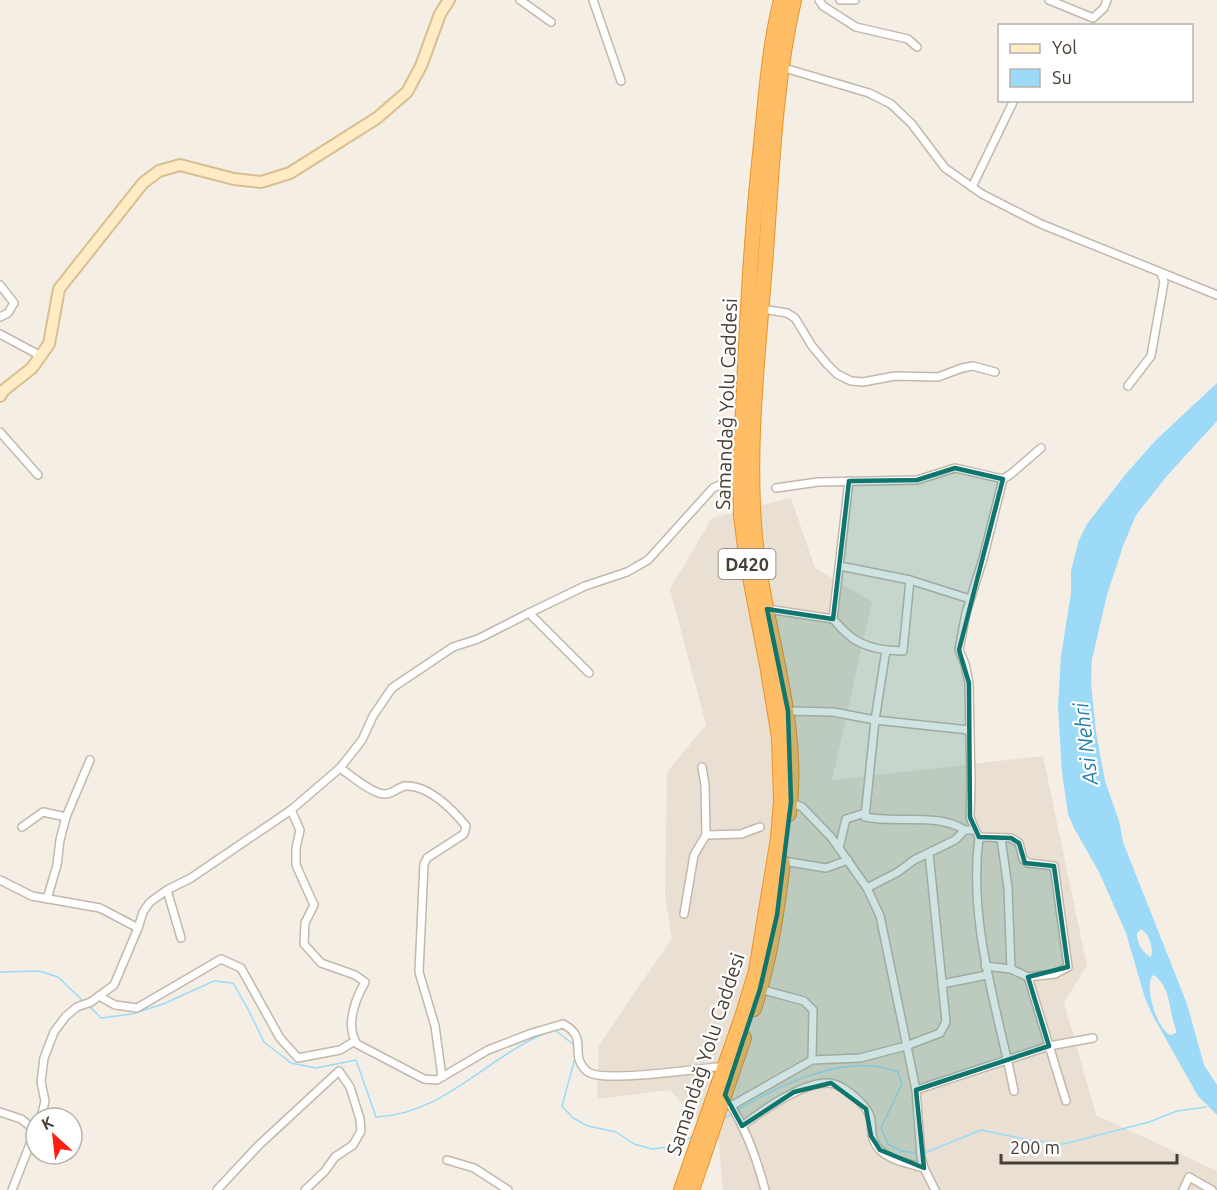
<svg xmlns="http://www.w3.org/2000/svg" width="1217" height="1190" font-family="Ubuntu,sans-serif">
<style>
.residential{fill:#e9e0d3}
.water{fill:#9cdaf7;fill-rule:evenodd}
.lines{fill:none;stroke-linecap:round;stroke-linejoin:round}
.stream{stroke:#9cdaf7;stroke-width:1.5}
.street-casing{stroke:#c3b8aa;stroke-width:10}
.secondary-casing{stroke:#d8bf91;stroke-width:14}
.highway-casing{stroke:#eb9128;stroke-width:16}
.street{stroke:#fff;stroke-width:7}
.secondary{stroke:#ffebc4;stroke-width:10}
.highway{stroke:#ffbe65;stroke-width:14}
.marked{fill:#0f766e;fill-opacity:0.2;stroke:#0f766e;stroke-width:4.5;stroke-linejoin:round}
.labels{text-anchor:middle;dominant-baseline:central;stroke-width:4.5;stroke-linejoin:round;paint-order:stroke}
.shield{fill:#fff;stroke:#7e7871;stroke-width:1.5}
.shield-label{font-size:18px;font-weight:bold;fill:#473e34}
.street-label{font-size:20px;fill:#473e34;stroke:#fff}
.water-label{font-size:21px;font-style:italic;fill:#227eac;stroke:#fff}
</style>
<rect width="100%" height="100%" fill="#f4eee5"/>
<polygon class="residential" points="791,498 815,568 872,602 832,780 1043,756 1087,966 1064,1002 1096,1115 1217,1171 1217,1190 723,1190 719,1142 670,1090 597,1099 599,1045 672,938 665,896 667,772 706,725 670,589 712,518"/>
<path class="water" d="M 1217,383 L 1217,421 L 1166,477 L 1136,515 L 1123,546 L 1107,595 L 1092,659 L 1091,683 L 1096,732 L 1105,781 L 1119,821 L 1123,842 L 1187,1004 L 1204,1065 L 1217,1085 L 1217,1115 L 1198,1096 L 1153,1016 L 1145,998 L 1126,933 L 1099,872 L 1074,828 L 1068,814 L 1062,772 L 1058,707 L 1061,656 L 1071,593 L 1071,571 L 1079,540 L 1087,524 L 1125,475 L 1155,441 ZM 1141,929 C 1149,933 1154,949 1151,957 C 1143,954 1136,942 1137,933 ZM 1153,975 C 1171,985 1169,1012 1176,1030 L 1176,1033 L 1171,1035 C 1158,1032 1143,986 1153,975 Z"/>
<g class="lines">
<g class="stream">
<polyline points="0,972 39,971 58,977 84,1002"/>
<path d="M 88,1005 L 101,1018 L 132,1014 L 163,1004 L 214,981 L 233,983 L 248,1009 L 264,1042 L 291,1063 L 316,1068 L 356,1060 L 376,1117 C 435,1115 476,1070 525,1043 C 533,1038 542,1035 550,1031"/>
<polyline points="555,1030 574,1045"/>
<polyline points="575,1058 562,1106 573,1118 588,1126 616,1132 634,1144 652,1149 676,1146 693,1136"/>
<path d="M 736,1111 C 779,1085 849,1051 898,1072 L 902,1084 L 881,1128 L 888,1144 L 901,1151 L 917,1153"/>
<polyline points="723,1119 732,1114"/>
<polyline points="925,1153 981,1130 1034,1141 1064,1144 1149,1122 1177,1111 1206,1107"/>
</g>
<g class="street-casing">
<g id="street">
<polyline points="520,0 551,22"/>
<polyline points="593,0 621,81"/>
<polyline points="819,0 823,6 856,27 908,39 917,47"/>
<polyline points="840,0 855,0"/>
<polyline points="1049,0 1093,18 1104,8 1107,0"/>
<polyline points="781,67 869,93 891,104 911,123 945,168 982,194 1041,224 1217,295"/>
<polyline points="972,187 1014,100"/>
<polyline points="0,285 14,303 8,313 0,317"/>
<polyline points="762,309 787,313 795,318 812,346 827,364 837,374 851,381 863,382 895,376 938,377 962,368 973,366 995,372"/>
<polyline points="0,334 41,356"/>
<polyline points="1128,386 1151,356 1164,282 1161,273"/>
<polyline points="0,432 38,475"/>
<path d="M 849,481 L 833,619 C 850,639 860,646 886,650 L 875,720 L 865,817 C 898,824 935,812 965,830"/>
<polyline points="776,488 818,482 917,480 955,468 1003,479 1011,474 1041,448"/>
<polyline points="840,566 910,580 970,599"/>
<polyline points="767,609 833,619"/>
<polyline points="529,613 589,673"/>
<polyline points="886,650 903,651 910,580"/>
<polyline points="788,711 833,712 875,720 969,730"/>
<path d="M 340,768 C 352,776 366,789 379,793 C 390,797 396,788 405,786 C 428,784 453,810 466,826 L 464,834 L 427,858 L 424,864 L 419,972 L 435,1026 L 442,1077"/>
<polyline points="790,802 802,807 831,837 867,888 880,916 916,1090 921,1157 924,1168 935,1190"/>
<path d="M 291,810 L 300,830 L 296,848 L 296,865 L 314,905 L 305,923 L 304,944 L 321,963 L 355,975 L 365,982 C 355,1000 345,1025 357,1044 L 424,1079 L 437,1080 L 488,1050 L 532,1033 L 563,1024 C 588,1037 571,1052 583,1067 C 585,1069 587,1072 590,1073 C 608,1082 699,1069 724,1066"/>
<polyline points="22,827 43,812 66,817"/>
<polyline points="975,830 970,817 971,783 969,683 965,664 959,650 966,613 983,559 1003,479"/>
<polyline points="706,835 741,834 760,827"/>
<path d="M 979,837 C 968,924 997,1006 1014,1091"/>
<polyline points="1001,838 1008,888 1011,969"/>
<polyline points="839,848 846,819 865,813"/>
<polyline points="783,861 826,868 848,860"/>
<polyline points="0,880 32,896 100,908 138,928"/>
<polyline points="867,888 898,872 914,860 955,840 965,830 975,830 979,837 1011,838 1019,843 1023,859 1028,863 1054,866 1068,967 1055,974 1028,977 1011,969 985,966"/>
<polyline points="167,890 181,938"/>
<polyline points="47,899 57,865 60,840 66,817 90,760"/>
<polyline points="684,914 694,855 706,835 705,785 702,767"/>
<polyline points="1028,977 1066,1101"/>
<polyline points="942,984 987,975"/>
<polyline points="760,989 804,1001 813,1010 812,1060"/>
<polyline points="99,996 115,1005 137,1008 221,959 241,968 280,1038 298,1058 340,1050 355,1041"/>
<polyline points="916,1090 1049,1046 1093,1038"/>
<path d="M 730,1104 C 747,1131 757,1159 765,1190"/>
<polyline points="731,1106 812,1060 860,1058 906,1046 940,1033 946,1022 929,853"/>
<polyline points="0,1112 21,1119 35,1130"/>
<polyline points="41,1118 45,1101 41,1082 44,1058 54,1032 66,1016 77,1007 91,1002 114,985 138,928 143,912 150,902 167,890 191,878 291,810 340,768 362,740 373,716 392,688 453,647 478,639 529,613 585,586 627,572 648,560 713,488 740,476"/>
<path d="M 742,1126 C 762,1111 803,1081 829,1083 C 842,1084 859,1099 866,1109 C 877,1122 865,1136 881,1151 C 892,1161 910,1164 924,1168"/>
<polyline points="447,1160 474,1168 508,1190"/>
<polyline points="12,1190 36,1129"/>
<polyline points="217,1190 259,1145 339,1071 350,1087 360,1119 361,1131 353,1145 335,1157 325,1171 305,1190"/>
<polyline points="1183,1190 1189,1177 1212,1190"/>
</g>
</g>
<g class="secondary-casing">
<polyline id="secondary" points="0,396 4,390 32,368 49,344 59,289 143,183 159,171 180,165 234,179 261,182 290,173 377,118 407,92 421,66 440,14 449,0"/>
</g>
<g class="highway-casing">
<g id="highway">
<path d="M 789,814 C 801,723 766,635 756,546 C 746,455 758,356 765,265 C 772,176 774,87 794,0"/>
<path d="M 754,1009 C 770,961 777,912 783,863"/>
<path d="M 681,1190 L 741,1020 L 756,971 L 778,838 L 781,801 L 779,737 L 767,665 L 747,562 L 741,516 L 740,476 C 745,365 749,254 761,144 C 766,96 769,47 781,0"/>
<polyline points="692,1190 744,1038"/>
</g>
</g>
<use href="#street" class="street"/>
<use href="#secondary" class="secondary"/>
<use href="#highway" class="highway"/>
</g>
<path class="marked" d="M 955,468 L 1003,479 L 959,650 L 969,683 L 970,817 L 979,837 L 1011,838 L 1019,843 L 1025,863 L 1054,866 L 1068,967 L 1028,977 L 1049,1046 L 916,1090 L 924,1168 L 880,1150 L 871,1136 L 866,1109 L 831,1083 L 794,1092 L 742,1126 L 725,1095 L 760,989 L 777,915 L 791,802 L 788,711 L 767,609 L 833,619 L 849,481 L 917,480 Z"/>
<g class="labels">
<rect class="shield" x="718.5" y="549" width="57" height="30" rx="4.5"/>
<g class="shield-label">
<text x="747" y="564">D420</text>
</g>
<g class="street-label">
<text transform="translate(726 404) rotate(-88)">Samandağ Yolu Caddesi</text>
<text transform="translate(705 1054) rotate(-72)">Samandağ Yolu Caddesi</text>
</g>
<g class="water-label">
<text transform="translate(1085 744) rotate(-97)">Asi Nehri</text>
</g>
</g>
<rect x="998" y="24" width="195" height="78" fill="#ffffff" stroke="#b5b2ae" stroke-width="1.5"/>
<rect x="1010" y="44" width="30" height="9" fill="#ffebc4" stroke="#b5b2ae" stroke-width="1.5"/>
<text x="1052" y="54" font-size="18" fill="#473e34">Yol</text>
<rect x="1010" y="69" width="30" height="18" fill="#9cdaf7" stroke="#b5b2ae" stroke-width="1.5"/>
<text x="1052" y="84" font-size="18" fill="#473e34">Su</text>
<g transform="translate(54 1136) rotate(333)"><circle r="28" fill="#ffffff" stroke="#b5b2ae" stroke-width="1.5"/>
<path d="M0-4.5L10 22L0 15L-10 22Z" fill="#ff1f11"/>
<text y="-9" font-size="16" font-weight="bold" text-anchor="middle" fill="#473e34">K</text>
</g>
<path d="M1001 1154v9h176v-9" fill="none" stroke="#473e34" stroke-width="3"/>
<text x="1010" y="1154" font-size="18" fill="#473e34" stroke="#ffffff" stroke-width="4.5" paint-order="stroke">200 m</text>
</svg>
